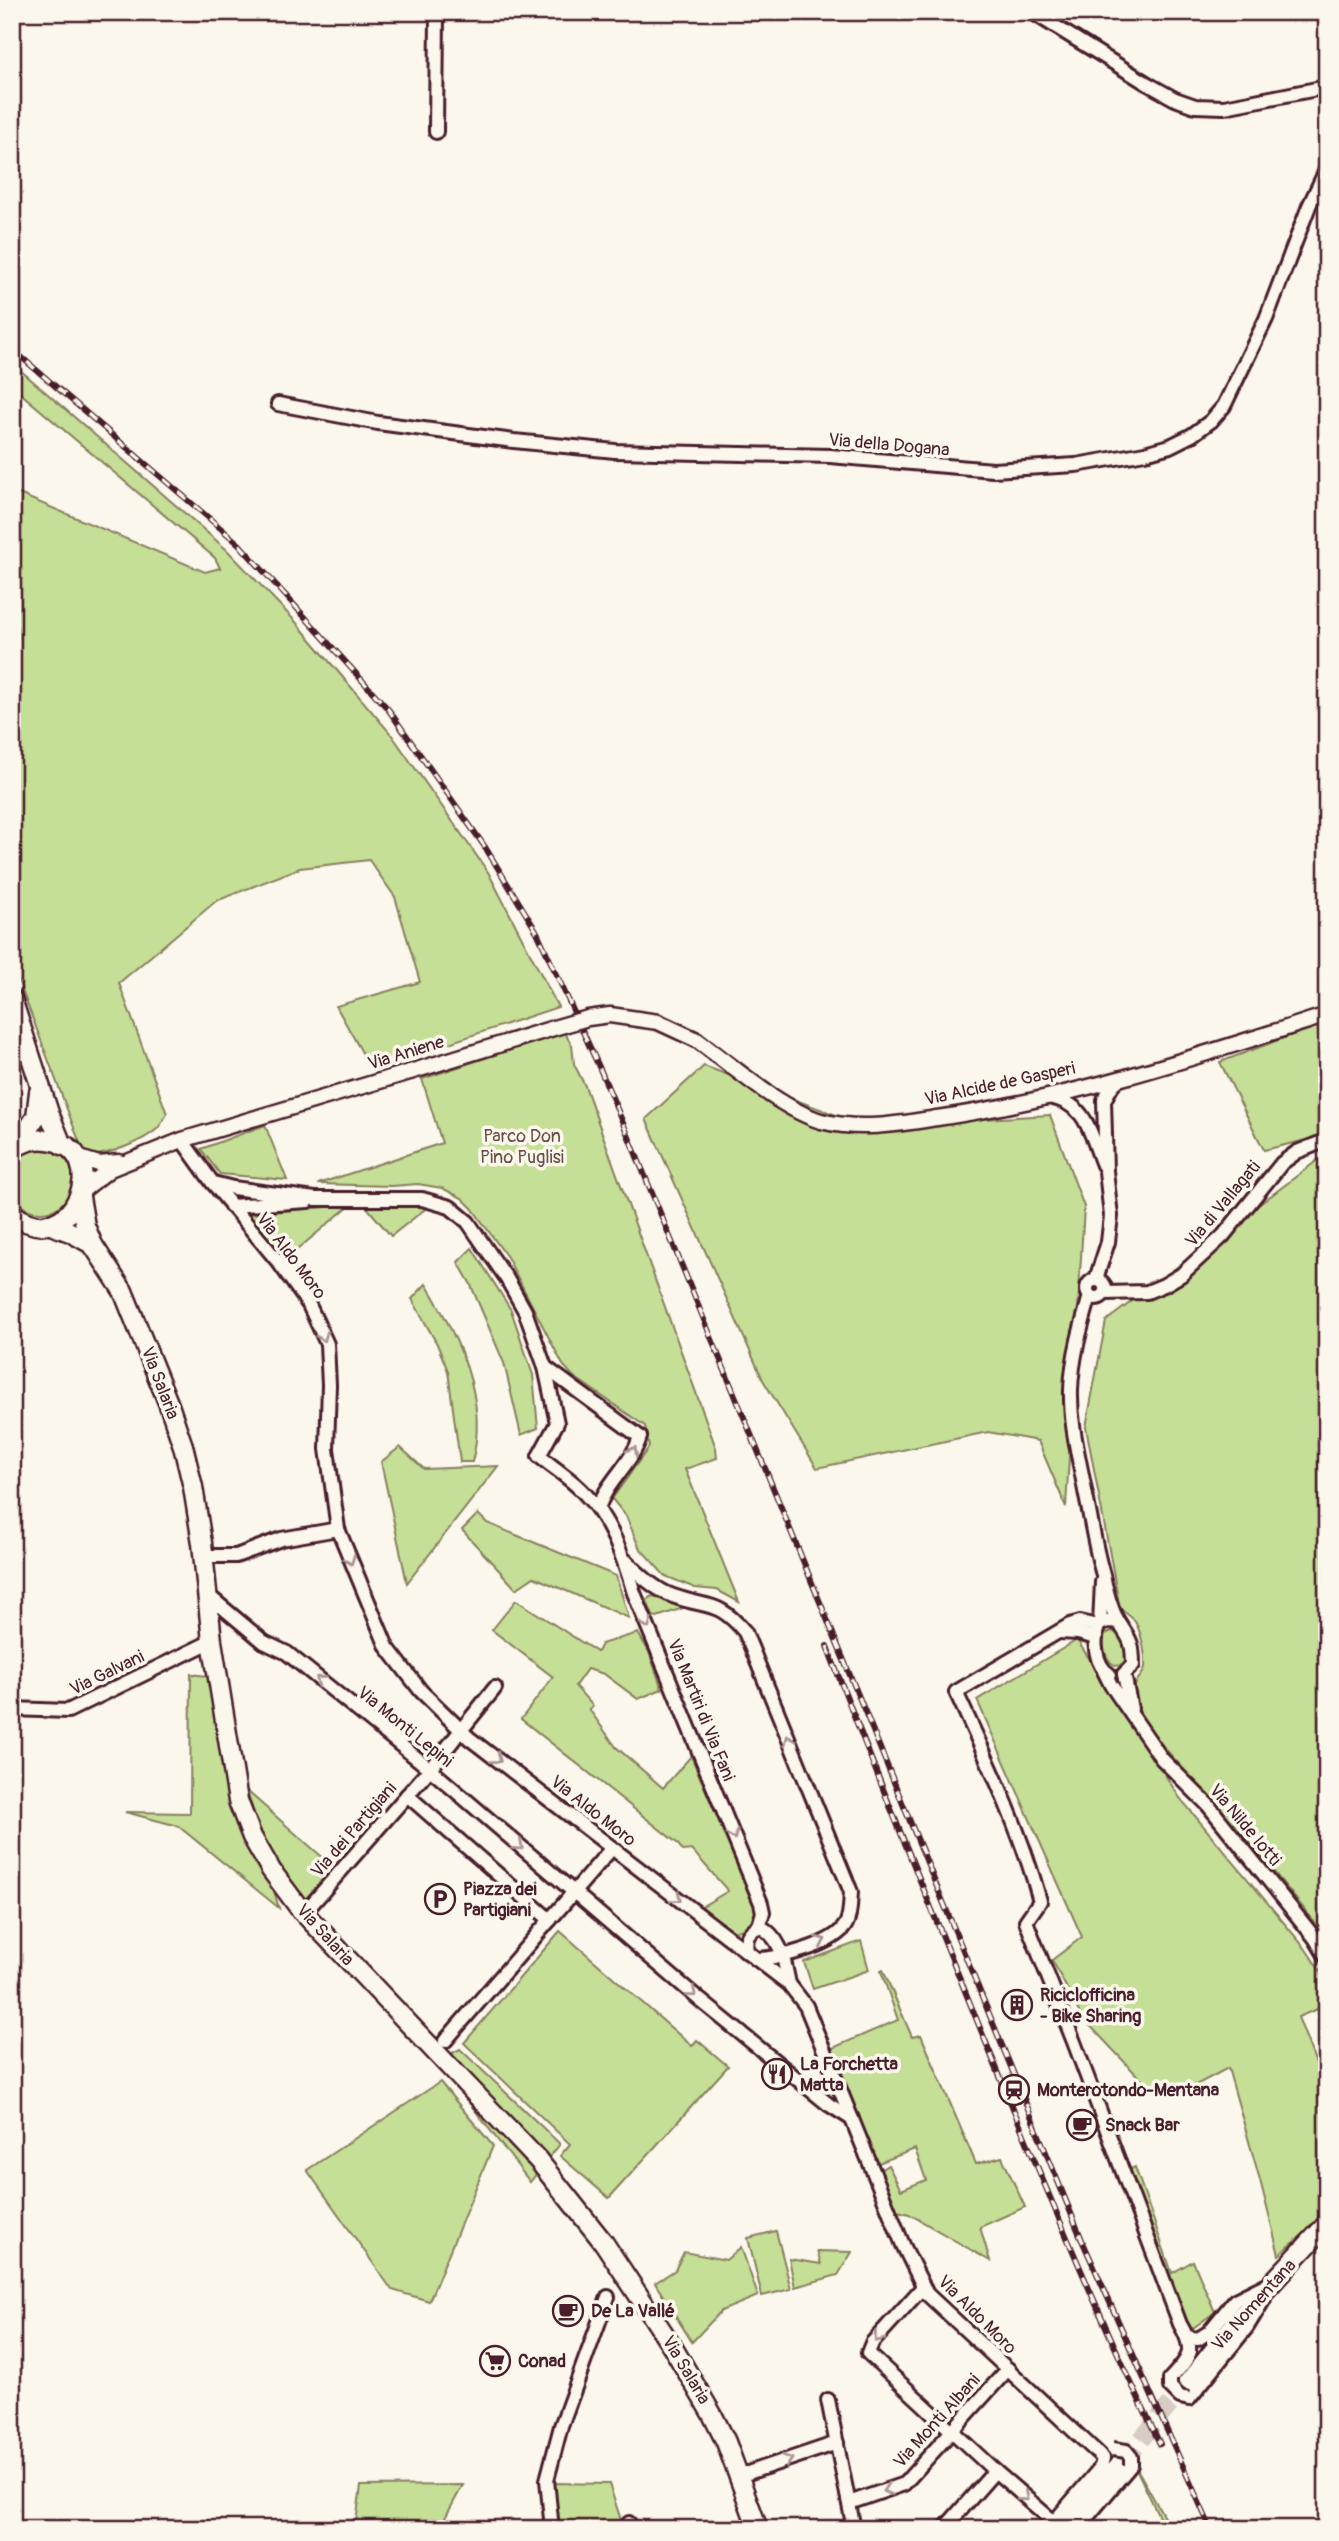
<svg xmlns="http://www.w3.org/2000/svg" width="1339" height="2541" font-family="Pangolin,sans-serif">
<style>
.green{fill:#c5df96;stroke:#887f60;stroke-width:2}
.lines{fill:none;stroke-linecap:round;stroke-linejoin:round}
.secondary-tunnel{stroke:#d8ccc5;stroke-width:18;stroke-dasharray:18 9;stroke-linecap:butt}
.minor-casing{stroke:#4a1f2b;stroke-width:18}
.tertiary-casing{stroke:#4a1f2b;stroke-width:19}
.secondary-casing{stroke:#4a1f2b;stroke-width:23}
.minor{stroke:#fbf7ec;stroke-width:12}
.tertiary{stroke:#fbf7ec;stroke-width:14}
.secondary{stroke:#fbf7ec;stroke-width:18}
.rail-casing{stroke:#4a1f2b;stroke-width:6}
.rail{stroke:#fbf7ec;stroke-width:3.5;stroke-dasharray:10;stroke-linecap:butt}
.minor-bridge-casing{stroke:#4a1f2b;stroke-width:18;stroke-linecap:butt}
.tertiary-bridge-casing{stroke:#4a1f2b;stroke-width:19;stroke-linecap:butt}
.minor-bridge{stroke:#fbf7ec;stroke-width:12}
.tertiary-bridge{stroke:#fbf7ec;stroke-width:14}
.oneway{stroke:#ab9695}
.labels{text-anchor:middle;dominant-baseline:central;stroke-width:7;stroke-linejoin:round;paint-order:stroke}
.street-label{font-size:18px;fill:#4a1f2b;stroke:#fbf7ec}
.park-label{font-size:18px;fill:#694f46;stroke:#fbf7ec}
.poi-label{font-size:18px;font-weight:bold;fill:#4a1f2b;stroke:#fbf7ec;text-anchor:start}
</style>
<rect width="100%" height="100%" fill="#fbf7ec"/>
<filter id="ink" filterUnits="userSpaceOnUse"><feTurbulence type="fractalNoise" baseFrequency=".0143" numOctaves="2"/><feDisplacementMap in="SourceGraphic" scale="14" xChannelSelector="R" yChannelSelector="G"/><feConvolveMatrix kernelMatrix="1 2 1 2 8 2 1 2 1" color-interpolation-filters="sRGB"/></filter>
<g filter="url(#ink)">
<g class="green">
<path d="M 12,363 L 226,549 L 295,621 L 391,734 L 488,872 L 558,1007 L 379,1066 L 364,1056 L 336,1006 L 420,982 L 395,897 L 369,860 L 300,868 L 216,901 L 119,983 L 167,1114 C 164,1119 161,1125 157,1129 C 144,1141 105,1157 88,1155 L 81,1146 L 12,964 L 12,491 L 205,572 L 220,568 L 215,558 L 12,386 Z"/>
<polygon points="1327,1022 1327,1135 1264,1150 1220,1062"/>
<polygon points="564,1032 572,1045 574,1064 585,1086 716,1448 717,1458 685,1469 739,1602 717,1590 695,1588 665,1576 639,1547 626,1516 612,1499 649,1447 645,1426 573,1376 563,1365 507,1257 472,1208 462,1198 442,1188 418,1184 392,1186 318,1184 442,1143 422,1079"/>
<polygon points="704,1066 866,1126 1050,1115 1084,1207 1066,1507 1038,1441 988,1432 817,1468 763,1380 646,1119"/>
<polygon points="265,1125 287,1180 220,1174 201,1149"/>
<circle cx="41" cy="1180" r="32"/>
<path d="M 1327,1153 L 1327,1937 L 1250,1843 L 1151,1733 C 1144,1720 1132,1702 1135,1686 C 1136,1679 1144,1675 1145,1667 C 1146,1655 1141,1628 1133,1619 C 1129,1615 1124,1612 1120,1608 L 1086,1427 L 1106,1321 Z"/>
<polygon points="350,1205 285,1260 249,1214"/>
<polygon points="365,1205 429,1206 391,1236"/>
<polygon points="472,1248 511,1310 533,1375 538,1428 521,1435 504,1363 470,1283 458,1262"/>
<path d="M 426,1284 C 458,1337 489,1399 472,1462 L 460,1462 L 448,1371 L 437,1344 L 412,1299 Z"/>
<polygon points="400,1447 424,1469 498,1466 407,1583 381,1462"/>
<polygon points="478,1514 487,1523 616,1576 629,1618 534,1577 516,1589 462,1530"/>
<polygon points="655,1596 677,1606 686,1607 657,1617 653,1616 647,1601 650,1597"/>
<polygon points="516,1600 597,1652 601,1644 638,1633 649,1652 662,1689 638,1699 604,1674 587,1669 575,1686 593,1706 589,1709 616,1747 663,1788 691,1756 758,1912 757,1925 729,1933 701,1907 728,1891 692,1850 683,1851 677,1843 521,1719 553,1677 492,1630"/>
<path d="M 1112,1631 C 1124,1636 1125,1648 1126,1660 L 1119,1666 C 1106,1665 1101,1645 1105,1634 Z"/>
<polygon points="1077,1640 1180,1798 1305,1948 1327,1981 1327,2005 1298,2017 1324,2084 1327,2086 1327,2214 1279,2255 1260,2180 1228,2068 1179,2094 1151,2090 1081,2016 1052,1960 1082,1937 977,1700"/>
<polygon points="191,1674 207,1676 279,1908 178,1826 125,1812 190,1813"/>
<polygon points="247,1791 336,1869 304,1907 265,1850"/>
<polygon points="560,1931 692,2046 697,2040 728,2066 609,2198 560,2156 570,2144 464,2043"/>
<polygon points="861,1941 869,1970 813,1989 804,1962"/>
<polygon points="883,1970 912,2037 921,2035 976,2164 1002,2157 1025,2207 980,2227 990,2261 909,2214 894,2210 877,2172 888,2165 901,2190 926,2180 915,2149 876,2164 828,2050 898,2020 881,1971"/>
<polygon points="460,2049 560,2144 530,2182 437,2061"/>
<polygon points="440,2082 493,2146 429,2301 392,2290 307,2170"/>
<polygon points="1135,2167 1172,2273 1193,2261 1215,2312 1189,2331 1127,2171"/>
<polygon points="776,2231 791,2289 762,2296 748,2238"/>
<polygon points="741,2247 758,2296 721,2311 692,2342 655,2283 675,2270 684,2252 726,2260"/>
<polygon points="817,2251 852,2252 838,2275 795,2287 789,2259 821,2264"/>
<polygon points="1132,2460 1171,2529 1165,2529"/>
<polygon points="553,2483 609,2484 624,2529 558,2529"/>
<polygon points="463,2485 439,2529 355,2529 361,2486"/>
</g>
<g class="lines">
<polyline class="secondary-tunnel" points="1124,2460 1183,2389"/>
<g class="minor-casing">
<g id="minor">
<polyline points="1032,12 1148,84 1175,99 1195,106 1224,107 1327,87"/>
<polyline points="436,132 437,12"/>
<polyline points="278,404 378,423 514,441 615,451 830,456 993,470 1076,465 1145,453 1170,446 1192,435 1211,421 1224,406 1266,319 1309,206 1327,168"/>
<path d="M 1049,1097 C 1087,1103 1090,1133 1103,1165"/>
<polyline points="182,1140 212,1182 280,1264 309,1305 327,1344 329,1385 327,1449 338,1529 387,1647 421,1691 469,1738 789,1984 806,2006 903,2245 927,2294 1103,2458 1101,2467 1054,2522"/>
<polyline points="213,1183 233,1188 315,1199 422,1199 450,1207 468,1222 507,1279 525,1311 545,1367"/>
<polyline points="231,1206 308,1201"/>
<polyline points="1096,1279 1108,1242 1111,1216 1106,1171 1104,1100 1112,1086 1120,1078"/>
<circle cx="1096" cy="1289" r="9"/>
<polyline points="1105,1293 1147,1292 1164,1285 1181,1275 1223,1236 1282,1163 1297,1152 1327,1140"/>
<path d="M 1090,1296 C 1081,1327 1072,1358 1071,1390 C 1070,1425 1079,1457 1085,1491 C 1091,1519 1095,1548 1103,1575 C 1106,1589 1110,1608 1118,1621 C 1129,1639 1133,1640 1133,1665 L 1124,1674"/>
<path d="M 598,1509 C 606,1482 632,1464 640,1437 L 545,1367 L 557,1423 L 539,1456 C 555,1469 573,1480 586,1495 C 611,1521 624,1559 634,1593 L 761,1903 L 763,1912 L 759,1926"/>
<polyline points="204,1556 236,1556 281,1539 338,1529"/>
<path d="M 625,1560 C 639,1574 654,1589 673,1596 C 709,1609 717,1599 745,1632 L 851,1892 C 850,1902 851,1915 846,1924 C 835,1945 778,1959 756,1959"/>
<polyline points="209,1596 264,1642 287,1653 430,1769 700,2000 828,2104 852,2119"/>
<path d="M 1119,1623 C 1111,1620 1104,1621 1098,1626 L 1080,1622 L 1070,1625 L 956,1692 C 988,1761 1020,1828 1040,1901 L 1026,1921 L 1074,2042 L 1180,2324 C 1196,2352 1190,2357 1170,2379"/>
<polyline points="1100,1624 1102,1582"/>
<path d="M 1098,1626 C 1093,1641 1095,1665 1109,1674"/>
<polyline points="1059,1632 1078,1633 1096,1638"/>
<polyline points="1104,1671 1111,1685 1162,1759 1208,1805 1315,1938 1327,1958"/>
<polyline points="1124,1674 1131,1709"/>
<polyline points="12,1709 68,1711 212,1641"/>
<polyline points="407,1795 550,1920"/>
<polyline points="304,1913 430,1769 495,1688"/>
<path d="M 747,1952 C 745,1938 747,1933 759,1926 C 782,1937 784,1961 789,1984"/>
<polyline points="445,2041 612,1848"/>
<polyline points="923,2287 872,2343 868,2353 995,2471 1054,2522"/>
<polyline points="1187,2337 1198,2339 1209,2332 1235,2300 1267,2284"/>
<polyline points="1189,2399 1247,2327 1264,2299"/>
<polyline points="828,2400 854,2529"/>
<polyline points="739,2476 837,2443"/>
<polyline points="849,2503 904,2484 1008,2369"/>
<polyline points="629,2523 631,2529"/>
<polyline points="552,2529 547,2480 561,2426 608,2297"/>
<polyline points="944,2529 995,2471"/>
<polyline points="1077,2529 1131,2465"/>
</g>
</g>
<g class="tertiary-casing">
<g id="tertiary">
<path d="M 697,1040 C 731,1065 781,1109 821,1121 C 860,1131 899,1124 937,1118 C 1070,1099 1199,1056 1327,1015"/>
<polyline points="76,1157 99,1164 119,1162"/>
<polyline points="82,1191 110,1169 182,1140 410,1072"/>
</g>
</g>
<g class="secondary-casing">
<g id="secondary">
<polyline points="12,999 49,1113 62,1145"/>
<polyline points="17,1145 36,1117 39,1092"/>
<path d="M 12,1150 C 22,1142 34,1138 48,1140 C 117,1149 71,1262 12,1213"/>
<polyline points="80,1197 85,1226 93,1245 123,1291 169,1405 183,1446 193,1487 202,1543 212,1641 238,1801 252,1837 271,1870 300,1909 538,2160 604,2243 672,2346 713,2416 726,2442 758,2529"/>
<polyline points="48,1224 70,1232 93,1245"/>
<polyline points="1183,2389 1242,2315 1327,2224"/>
<polyline points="1061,2529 1124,2460"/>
</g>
</g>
<use href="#minor" class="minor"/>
<use href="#tertiary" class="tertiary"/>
<use href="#secondary" class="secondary"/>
<g class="rail-casing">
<g id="rail">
<polyline points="12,349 239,544 388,709 485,847 537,932 600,1069 631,1142 1082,2240 1211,2529"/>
<path d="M 827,1646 C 878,1780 933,1912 987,2045 C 1042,2179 1097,2313 1160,2444"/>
</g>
</g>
<use href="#rail" class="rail"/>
<g class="minor-bridge-casing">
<g id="minor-bridge">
<polyline points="1170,2379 1170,2387 1180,2397 1189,2399"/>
<polyline points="1113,2449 1126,2451 1131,2457 1131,2465"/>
</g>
</g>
<g class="tertiary-bridge-casing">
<polyline id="tertiary-bridge" points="410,1072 557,1027 588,1018 610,1015 658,1022 697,1040"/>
</g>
<use href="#minor-bridge" class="minor-bridge"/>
<use href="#tertiary-bridge" class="tertiary-bridge"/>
</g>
<defs><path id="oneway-chevron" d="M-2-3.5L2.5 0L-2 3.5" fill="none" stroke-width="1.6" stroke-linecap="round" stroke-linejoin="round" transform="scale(1.75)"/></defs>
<g class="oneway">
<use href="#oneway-chevron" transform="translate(323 1337) rotate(68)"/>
<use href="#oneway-chevron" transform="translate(633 1451) rotate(-61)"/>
<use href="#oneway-chevron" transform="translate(350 1560) rotate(69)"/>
<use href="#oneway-chevron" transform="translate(647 1624) rotate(68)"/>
<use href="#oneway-chevron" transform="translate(320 1680) rotate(-141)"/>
<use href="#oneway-chevron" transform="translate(789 1740) rotate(-112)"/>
<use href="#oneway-chevron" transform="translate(497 1759) rotate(38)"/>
<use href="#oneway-chevron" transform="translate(733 1835) rotate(68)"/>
<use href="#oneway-chevron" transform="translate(519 1846) rotate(41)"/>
<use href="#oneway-chevron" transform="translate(677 1898) rotate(38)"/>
<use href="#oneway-chevron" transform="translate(821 1941) rotate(-25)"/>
<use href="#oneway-chevron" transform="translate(692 1993) rotate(40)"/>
<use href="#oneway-chevron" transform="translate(878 2338) rotate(129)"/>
<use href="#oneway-chevron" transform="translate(788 2460) rotate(-18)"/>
<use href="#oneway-chevron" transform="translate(887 2490) rotate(161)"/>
<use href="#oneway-chevron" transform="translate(1024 2497) rotate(41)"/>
</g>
</g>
<defs>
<g id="parking-ring" transform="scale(1.575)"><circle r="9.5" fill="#fbf7ec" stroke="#4a1f2b" stroke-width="1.5"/><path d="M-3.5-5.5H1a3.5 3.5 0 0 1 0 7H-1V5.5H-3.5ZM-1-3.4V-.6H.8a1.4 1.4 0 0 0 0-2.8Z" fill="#4a1f2b"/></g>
<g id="building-ring" transform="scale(1.575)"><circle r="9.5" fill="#fbf7ec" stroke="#4a1f2b" stroke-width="1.5"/><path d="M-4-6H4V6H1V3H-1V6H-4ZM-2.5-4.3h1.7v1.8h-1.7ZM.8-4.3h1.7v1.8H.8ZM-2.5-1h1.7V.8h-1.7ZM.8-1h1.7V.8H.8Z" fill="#4a1f2b"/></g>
<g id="restaurant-ring" transform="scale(1.575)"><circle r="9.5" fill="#fbf7ec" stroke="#4a1f2b" stroke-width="1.5"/><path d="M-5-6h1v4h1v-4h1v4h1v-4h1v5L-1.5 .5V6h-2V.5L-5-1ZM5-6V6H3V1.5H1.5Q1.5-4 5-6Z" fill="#4a1f2b"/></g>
<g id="station-ring" transform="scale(1.575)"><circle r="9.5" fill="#fbf7ec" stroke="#4a1f2b" stroke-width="1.5"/><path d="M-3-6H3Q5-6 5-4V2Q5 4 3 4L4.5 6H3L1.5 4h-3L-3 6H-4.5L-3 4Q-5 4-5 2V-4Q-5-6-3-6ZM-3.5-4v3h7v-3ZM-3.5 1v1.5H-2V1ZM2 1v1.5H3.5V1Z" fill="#4a1f2b"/></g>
<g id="cafe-ring" transform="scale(1.575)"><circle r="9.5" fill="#fbf7ec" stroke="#4a1f2b" stroke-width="1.5"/><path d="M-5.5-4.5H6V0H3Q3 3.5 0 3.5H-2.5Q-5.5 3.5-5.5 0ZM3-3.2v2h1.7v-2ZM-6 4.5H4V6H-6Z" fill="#4a1f2b"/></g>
<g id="supermarket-ring" transform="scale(1.575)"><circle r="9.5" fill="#fbf7ec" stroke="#4a1f2b" stroke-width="1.5"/><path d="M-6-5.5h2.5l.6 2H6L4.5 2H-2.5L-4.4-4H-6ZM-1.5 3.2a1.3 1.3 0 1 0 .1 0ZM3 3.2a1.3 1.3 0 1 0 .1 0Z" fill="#4a1f2b"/></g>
</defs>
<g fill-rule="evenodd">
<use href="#parking-ring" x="440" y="1899"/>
<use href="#building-ring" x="1017" y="2005"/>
<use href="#restaurant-ring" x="777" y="2074"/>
<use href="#station-ring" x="1014" y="2090"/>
<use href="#cafe-ring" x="1082" y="2125"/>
<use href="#cafe-ring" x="568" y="2311"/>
<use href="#supermarket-ring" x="495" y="2361"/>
</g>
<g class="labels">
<g class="street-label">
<text transform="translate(889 445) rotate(5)">Via della Dogana</text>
<text transform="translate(406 1053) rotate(-17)">Via Aniene</text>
<text transform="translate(1000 1084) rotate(-12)">Via Alcide de Gasperi</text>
<text transform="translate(1223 1204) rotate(-50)">Via di Vallagati</text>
<text transform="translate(291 1256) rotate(53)">Via Aldo Moro</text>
<text transform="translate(160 1383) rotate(69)">Via Salaria</text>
<text transform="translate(107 1673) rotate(-26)">Via Galvani</text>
<text transform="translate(701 1710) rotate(68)">Via Martiri di Via Fani</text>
<text transform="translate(405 1727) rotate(39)">Via Monti Lepini</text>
<text transform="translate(593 1811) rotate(38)">Via Aldo Moro</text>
<text transform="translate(1245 1825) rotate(50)">Via Nilde Iotti</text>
<text transform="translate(354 1830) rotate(-49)">Via dei Partigiani</text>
<text transform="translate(325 1935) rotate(48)">Via Salaria</text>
<text transform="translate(1254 2305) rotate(-48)">Via Nomentana</text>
<text transform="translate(977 2315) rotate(45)">Via Aldo Moro</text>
<text transform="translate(686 2370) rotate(59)">Via Salaria</text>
<text transform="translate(937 2421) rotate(-48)">Via Monti Albani</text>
</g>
<g class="park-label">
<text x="522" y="1136">Parco Don<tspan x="522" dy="21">Pino Puglisi</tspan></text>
</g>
<g class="poi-label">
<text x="463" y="1889">Piazza dei<tspan x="463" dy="21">Partigiani</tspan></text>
<text x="1040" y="1995">Riciclofficina<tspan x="1040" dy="21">- Bike Sharing</tspan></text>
<text x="800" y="2064">La Forchetta<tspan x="800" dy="21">Matta</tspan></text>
<text x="1037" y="2090">Monterotondo-Mentana</text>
<text x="1105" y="2125">Snack Bar</text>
<text x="591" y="2311">De La Vallé</text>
<text x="518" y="2361">Conad</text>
</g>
</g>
<rect width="1339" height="2541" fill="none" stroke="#fbf7ec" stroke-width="42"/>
<rect x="21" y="21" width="1297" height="2499" fill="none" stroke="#4a1f2b" stroke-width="2.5" filter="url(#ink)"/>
</svg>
